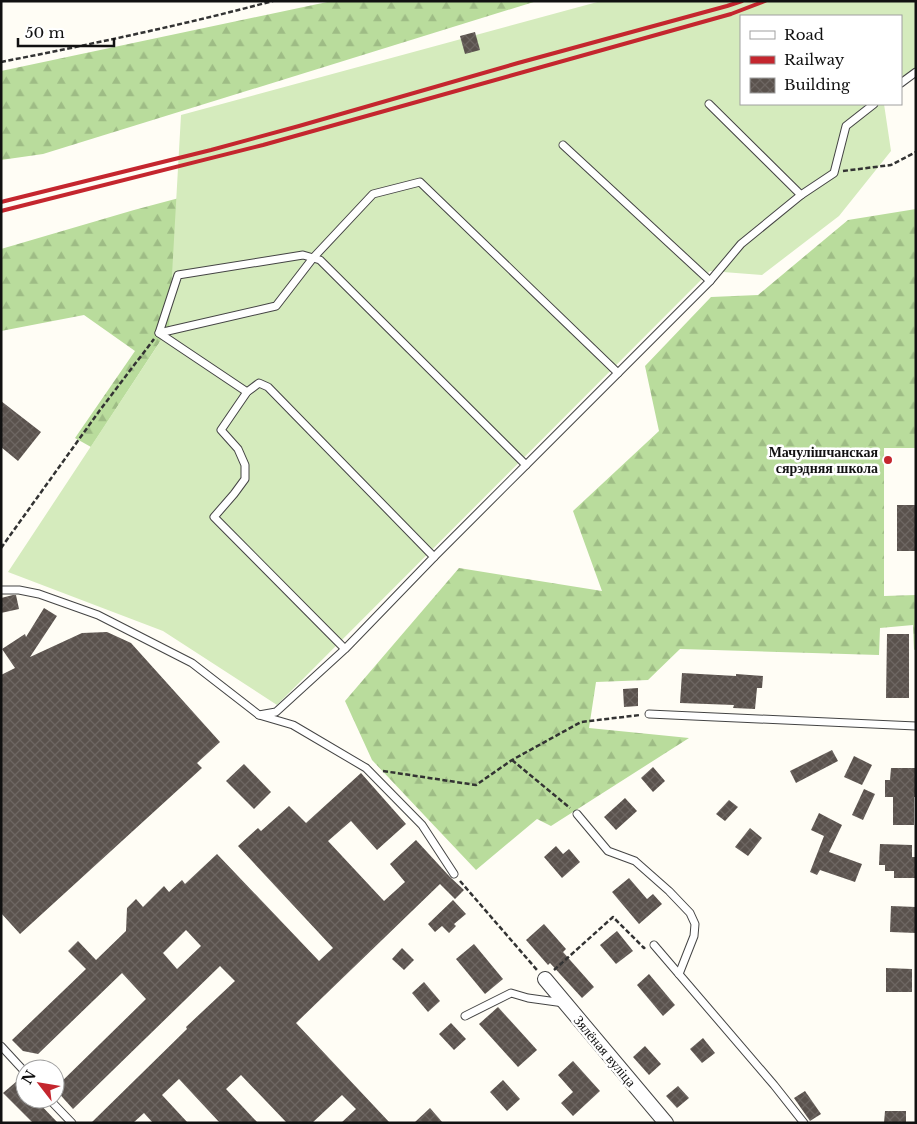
<svg xmlns="http://www.w3.org/2000/svg" width="917" height="1124" font-family="'Libre Baskerville',serif">
<style>
.forest{fill:url(#forest-firs)}
.garden{fill:#d5ebbd}
.building{fill:url(#building-cross-hatch);fill-rule:evenodd}
.lines{fill:none;stroke-linecap:round;stroke-linejoin:round}
.lane-casing{stroke:#444;stroke-width:9}
.street-casing{stroke:#444;stroke-width:16}
.path{stroke:#333;stroke-width:2.5;stroke-dasharray:5 2.5;stroke-linecap:butt}
.lane{stroke:#fff;stroke-width:7}
.street{stroke:#fff;stroke-width:14}
.rail{stroke:#c4262e;stroke-width:4}
.poi-dot{fill:#c4262e;stroke:#fff;stroke-width:2}
.labels{text-anchor:middle;dominant-baseline:central;stroke-width:5;stroke-linejoin:round;paint-order:stroke}
.poi-label{font-size:14px;font-weight:bold;fill:#111;stroke:#fff;text-anchor:end}
.street-label{font-size:14px;fill:#111;stroke:#fff}
</style>
<defs>
<pattern id="forest-firs" width="22" height="20" patternUnits="userSpaceOnUse" patternTransform="scale(1.25)"><rect width="22" height="20" fill="#b9dc9c"/><path d="M5 1l3.5 6h-7zM16 11l3.5 6h-7z" fill="#9ebc85"/></pattern>
<pattern id="building-cross-hatch" width="8" height="8" patternUnits="userSpaceOnUse" patternTransform="scale(1.25)"><rect width="8" height="8" fill="#5a524d"/><path d="M0 0l8 8M0 8l8-8" fill="none" stroke="#6d6662"/></pattern>
</defs>
<rect width="100%" height="100%" fill="#fffdf5"/>
<g class="forest">
<polygon points="332,1 537,1 43,154 1,160 1,71"/>
<polygon points="435,130 169,328 91,447 75,438 135,351 84,315 1,331 1,249 134,210"/>
<polygon points="916,209 916,448 884,448 884,596 916,595 916,649 914,650 913,625 880,628 879,655 680,649 648,680 596,682 589,728 689,738 551,826 537,819 476,870 372,760 345,701 459,568 602,591 573,511 659,431 645,366 711,297 758,295 848,220"/>
</g>
<polygon class="garden" points="601,1 916,1 916,76 901,87 901,16 741,16 741,104 884,104 891,151 839,216 762,275 710,271 277,705 163,631 8,572 169,328 181,115"/>
<g class="building">
<polygon points="475,32 480,50 465,54 460,36"/>
<polygon points="1,401 41,432 18,461 1,447"/>
<rect x="897" y="505" width="19" height="46"/>
<polygon points="13,595 16,595 19,609 1,613 1,598"/>
<polygon points="44,608 57,616 30,657 82,633 107,632 131,643 220,742 197,763 202,768 20,934 1,913 1,675 15,668 2,649 25,634 26,637"/>
<polygon points="887,634 909,634 909,698 886,698"/>
<polygon points="682,673 736,676 736,674 763,676 762,688 757,688 755,709 733,708 734,705 680,703"/>
<polygon points="638,688 638,706 624,707 623,689"/>
<polygon points="832,750 838,761 796,783 790,771"/>
<polygon points="854,756 872,765 862,785 844,777"/>
<polygon points="244,764 271,792 254,809 226,781"/>
<polygon points="653,767 665,781 653,792 641,778"/>
<polygon points="891,768 916,768 916,797 914,797 914,825 893,825 893,797 885,797 885,780 890,780"/>
<path d="M 361,773 L 406,824 L 377,850 L 351,821 L 328,841 L 384,901 L 405,882 L 390,864 L 416,840 L 450,877 L 464,890 L 455,899 L 440,884 L 296,1023 L 390,1123 L 341,1123 L 356,1109 L 342,1095 L 312,1123 L 287,1123 L 241,1075 L 226,1089 L 258,1123 L 220,1123 L 179,1079 L 162,1095 L 188,1123 L 153,1123 L 144,1113 L 133,1123 L 91,1123 L 187,1029 L 186,1027 L 235,981 L 220,966 L 73,1109 L 55,1089 L 55,1088 L 146,999 L 122,973 L 38,1054 L 23,1051 L 12,1040 L 86,969 L 68,951 L 78,941 L 96,960 L 126,931 L 127,908 L 136,899 L 143,907 L 164,886 L 169,892 L 182,880 L 185,884 L 217,854 L 319,961 L 333,948 L 238,846 L 258,828 L 261,831 L 289,806 L 306,823 ZM 186,930 L 201,946 L 177,969 L 163,953 Z"/>
<polygon points="864,789 875,794 863,820 852,815"/>
<polygon points="625,798 637,811 616,830 604,817"/>
<polygon points="729,800 738,807 725,821 716,814"/>
<polygon points="819,813 842,825 829,852 862,864 855,882 820,870 817,875 810,872 824,836 811,830"/>
<polygon points="750,828 762,838 748,856 735,847"/>
<polygon points="880,844 912,845 912,857 916,857 916,878 894,878 894,871 885,871 885,865 879,865"/>
<polygon points="556,846 563,854 569,849 580,862 562,878 544,857"/>
<polygon points="629,878 647,899 653,894 662,904 639,924 612,892"/>
<polygon points="453,900 466,914 454,924 456,926 449,933 442,926 435,932 428,924"/>
<polygon points="891,906 916,907 916,933 890,932"/>
<polygon points="544,924 566,949 563,952 594,987 582,998 550,963 548,965 526,940"/>
<polygon points="617,931 633,951 616,964 600,945"/>
<polygon points="474,944 503,979 485,994 456,959"/>
<polygon points="402,948 414,960 404,970 392,959"/>
<polygon points="886,968 912,969 912,992 886,992"/>
<polygon points="649,974 675,1005 663,1016 637,985"/>
<polygon points="424,982 440,1001 428,1012 412,993"/>
<polygon points="498,1007 537,1050 518,1067 479,1024"/>
<polygon points="451,1023 466,1039 454,1050 439,1034"/>
<polygon points="703,1038 715,1053 702,1063 690,1049"/>
<polygon points="645,1046 661,1064 649,1075 633,1057"/>
<polygon points="573,1061 600,1091 573,1116 561,1103 573,1092 558,1075"/>
<polygon points="503,1080 520,1099 507,1111 490,1092"/>
<polygon points="17,1081 25,1089 25,1099 35,1099 58,1123 33,1123 3,1093"/>
<polygon points="678,1086 689,1098 677,1108 666,1096"/>
<polygon points="805,1091 821,1114 810,1121 794,1098"/>
<polygon points="430,1108 443,1123 414,1123"/>
<polygon points="885,1111 906,1111 906,1123 884,1123"/>
</g>
<g class="lines">
<g class="lane-casing">
<g id="lane">
<polyline points="901,83 916,72"/>
<polyline points="709,104 801,195 741,244 710,281"/>
<polyline points="563,145 710,281 618,373"/>
<polyline points="801,195 834,173 846,126 874,104"/>
<polyline points="159,333 276,306 313,258 373,194 420,182 618,373 526,465"/>
<polyline points="247,392 159,333 178,275 303,255 320,260 526,465 434,557"/>
<polyline points="1,590 19,590 39,594 98,615 192,663 259,715 293,725 366,768 422,825 454,874"/>
<polyline points="649,714 916,726"/>
<polyline points="259,715 276,712 345,649 214,517 234,494 245,479 245,465 238,449 221,430 247,392 259,383 268,387 434,557 345,649"/>
<polyline points="577,814 608,851 635,861 669,891 690,913 695,924 694,936 679,974"/>
<polyline points="654,945 774,1085 804,1123"/>
<polyline points="465,1016 511,993 528,998 564,1003"/>
<polyline points="1,1046 25,1072"/>
<polyline points="49,1099 72,1123"/>
</g>
</g>
<g class="street-casing">
<polyline id="street" points="545,979 666,1123"/>
</g>
<g class="path">
<path d="M 1,62 C 92,44 183,25 273,1"/>
<polyline points="843,171 891,165 916,152"/>
<polyline points="1,548 100,410 154,339"/>
<polyline points="512,760 570,808"/>
<polyline points="383,771 476,785 512,760 581,722 640,715"/>
<polyline points="460,881 537,970"/>
<polyline points="554,970 613,917 644,948 645,947"/>
</g>
<use href="#lane" class="lane"/>
<use href="#street" class="street"/>
<g class="rail">
<polyline points="1,202 211,150 299,126 518,63 727,6 742,1"/>
<polyline points="1,211 263,145 731,14 765,1"/>
</g>
</g>
<circle class="poi-dot" cx="888" cy="460" r="5"/>
<g class="labels">
<g class="poi-label">
<text x="878" y="452">Мачулішчанская<tspan x="878" dy="16">сярэдняя школа</tspan></text>
</g>
<g class="street-label">
<text transform="translate(605 1051) rotate(50)">Зялёная вуліца</text>
</g>
</g>
<rect width="917" height="1124" fill="none" stroke="#111111" stroke-width="5"/>
<rect x="740" y="15" width="162" height="90" fill="#ffffff" stroke="#a0a0a0"/>
<rect x="750" y="31" width="25" height="8" fill="#ffffff" stroke="#a0a0a0"/>
<text x="784" y="40" font-size="15" fill="#111111">Road</text>
<rect x="750" y="56" width="25" height="8" fill="#c4262e" stroke="#a0a0a0"/>
<text x="784" y="65" font-size="15" fill="#111111">Railway</text>
<rect x="750" y="78" width="25" height="15" fill="url(#building-cross-hatch)" stroke="#a0a0a0"/>
<text x="784" y="90" font-size="15" fill="#111111">Building</text>
<g transform="translate(40 1084) rotate(301)"><circle r="24" fill="#ffffff" stroke="#a0a0a0"/>
<path d="M0-4L9 19L0 12L-9 19Z" fill="#c4262e"/>
<text y="-8" font-size="14" font-weight="bold" text-anchor="middle" fill="#111111">N</text>
</g>
<path d="M18 38v8h96v-8" fill="none" stroke="#111111" stroke-width="2.5"/>
<text x="25" y="38" font-size="15" fill="#111111" stroke="#ffffff" stroke-width="4" paint-order="stroke">50 m</text>
</svg>
